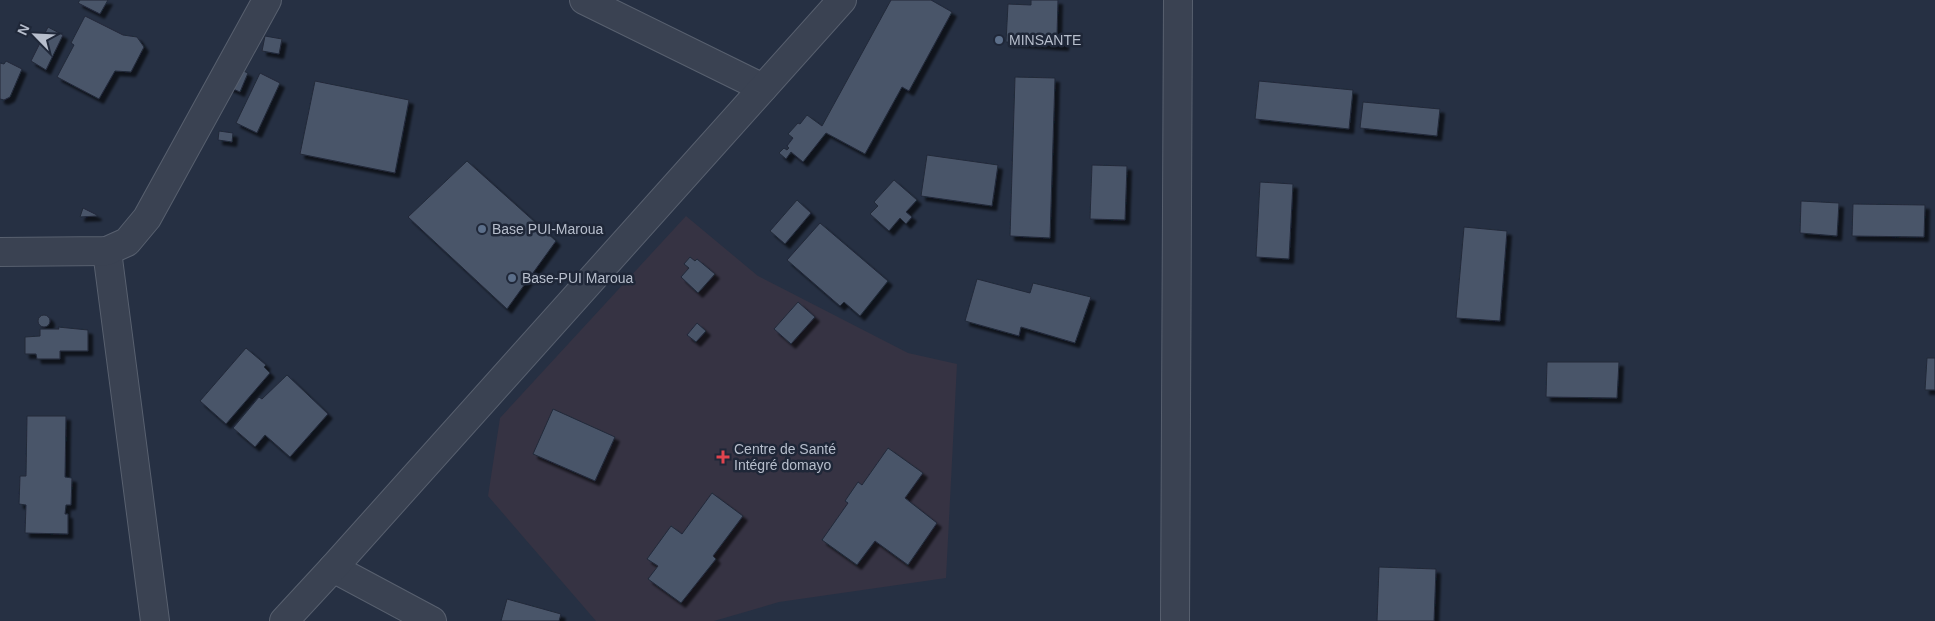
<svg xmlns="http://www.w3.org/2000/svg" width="1935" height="621" font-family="Arial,sans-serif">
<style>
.medical{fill:#363343}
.building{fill:#4a5469;stroke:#212939;filter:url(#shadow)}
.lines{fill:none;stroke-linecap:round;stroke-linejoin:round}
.minor-casing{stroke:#58606f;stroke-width:30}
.minor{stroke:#3a4252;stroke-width:28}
.service-dot{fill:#5c6f8a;stroke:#1f2738;stroke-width:2}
.health-dot{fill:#e0444e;stroke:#1f2738;stroke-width:2}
.labels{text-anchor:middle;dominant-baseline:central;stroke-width:5;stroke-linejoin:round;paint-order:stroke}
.poi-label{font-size:14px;fill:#b7becc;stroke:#1f2738;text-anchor:start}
</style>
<defs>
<filter id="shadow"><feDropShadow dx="4.5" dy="4.5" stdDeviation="1" flood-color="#0009"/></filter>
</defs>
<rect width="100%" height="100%" fill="#263043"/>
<polygon class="medical" points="686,216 758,276 908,353 957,364 946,578 779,602 714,621 596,621 488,496 500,418"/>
<g class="building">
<polygon points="80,0 108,0 100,14 78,3"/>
<polygon points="891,0 931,0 952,12 909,91 902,87 865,154 826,133 803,162 791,152 786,159 779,153 784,148 787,150 789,148 787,146 793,138 788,134 798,123 800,124 807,115 822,126"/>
<polygon points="1031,0 1058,0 1057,35 1064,35 1064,46 1006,42 1008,4 1031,5"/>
<polygon points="85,16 123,35 137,37 144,47 131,72 115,71 99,99 57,77 74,45 71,43"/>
<polygon points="48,27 63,35 46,70 31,61"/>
<polygon points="265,36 282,39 279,54 262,51"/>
<polygon points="6,61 22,69 10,97 4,100 0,99 0,63 4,64"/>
<polygon points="232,66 248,73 240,92 224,85"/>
<polygon points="260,73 280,83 257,133 236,123"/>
<polygon points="1015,77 1055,78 1050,238 1010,236"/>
<polygon points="315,81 409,100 395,173 300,154"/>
<polygon points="1259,81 1353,90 1349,129 1255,119"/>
<polygon points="1363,102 1440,109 1437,136 1360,128"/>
<polygon points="219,131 233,133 232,142 218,140"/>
<polygon points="927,155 998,165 992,206 921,196"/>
<polygon points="467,161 556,241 507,309 408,217"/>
<polygon points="1092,165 1127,166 1125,220 1090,219"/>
<polygon points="894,180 917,200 906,212 912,217 906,224 900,218 889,231 870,214 878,206 874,202"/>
<polygon points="1260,182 1293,184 1289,259 1256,257"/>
<polygon points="797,200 811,213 785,244 770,231"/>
<polygon points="1801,201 1839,203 1837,236 1800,233"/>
<polygon points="1853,204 1925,205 1924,237 1852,236"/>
<polygon points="83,208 97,215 97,216 80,217"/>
<polygon points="820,223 888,281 860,316 844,302 840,306 787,260"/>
<polygon points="1464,227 1507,231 1500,321 1456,318"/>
<polygon points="690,257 695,261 697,259 715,274 698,293 681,277 689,268 684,264"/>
<polygon points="977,279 1030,293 1033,283 1091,297 1075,343 1021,327 1019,336 965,321"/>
<polygon points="798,302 815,317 791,344 774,329"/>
<circle cx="44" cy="321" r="6"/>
<polygon points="697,323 706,331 696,342 687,335"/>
<polygon points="58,327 88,330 88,351 60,351 60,359 37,359 36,354 25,354 25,337 40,336 40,329 59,329"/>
<polygon points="246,348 266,365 264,367 270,373 226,424 200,401"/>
<polygon points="1927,358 1935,358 1935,390 1925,390"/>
<polygon points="1547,362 1619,362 1617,398 1546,397"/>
<polygon points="287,375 328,414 290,457 265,435 255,447 233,428 259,397 262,399"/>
<polygon points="553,409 615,437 595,481 533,454"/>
<polygon points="27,416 66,416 65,477 72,478 71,505 66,505 65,514 68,514 68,534 25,533 26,505 19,504 20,476 26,476"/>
<polygon points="888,448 923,473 905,498 937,523 908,565 875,541 857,565 822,540 848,503 845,501 858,482 862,485"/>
<polygon points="712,493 743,516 713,556 716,559 681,603 648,579 658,566 647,559 671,526 682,534"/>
<polygon points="1379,567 1436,569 1434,621 1377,621"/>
<polygon points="507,599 561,614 559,621 501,621"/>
</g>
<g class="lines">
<g class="minor-casing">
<g id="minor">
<polyline points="584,0 763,88"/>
<polyline points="107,251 155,621"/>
<polyline points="0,252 107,251 127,242 147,218 267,0"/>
<polyline points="333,568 432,621"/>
<polyline points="284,621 333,568 842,0"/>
<polyline points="1175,621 1178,0"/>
</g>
</g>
<use href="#minor" class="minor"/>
</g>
<g class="service-dot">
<circle cx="999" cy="40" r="5"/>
<circle cx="482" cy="229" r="5"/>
<circle cx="512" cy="278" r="5"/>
</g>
<path class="health-dot" d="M720.5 449.5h5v5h5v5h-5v5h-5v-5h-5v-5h5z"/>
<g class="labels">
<g class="poi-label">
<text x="1009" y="40">MINSANTE</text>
<text x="492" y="229">Base PUI-Maroua</text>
<text x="522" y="278">Base-PUI Maroua</text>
<text x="734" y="449">Centre de Santé<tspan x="734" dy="16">Intégré domayo</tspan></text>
</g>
</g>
<g transform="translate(35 35) rotate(294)" stroke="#1f2738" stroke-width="4" paint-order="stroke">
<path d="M0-4L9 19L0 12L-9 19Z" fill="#b7becc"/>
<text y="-8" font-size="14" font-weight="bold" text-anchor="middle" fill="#b7becc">N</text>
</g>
</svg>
